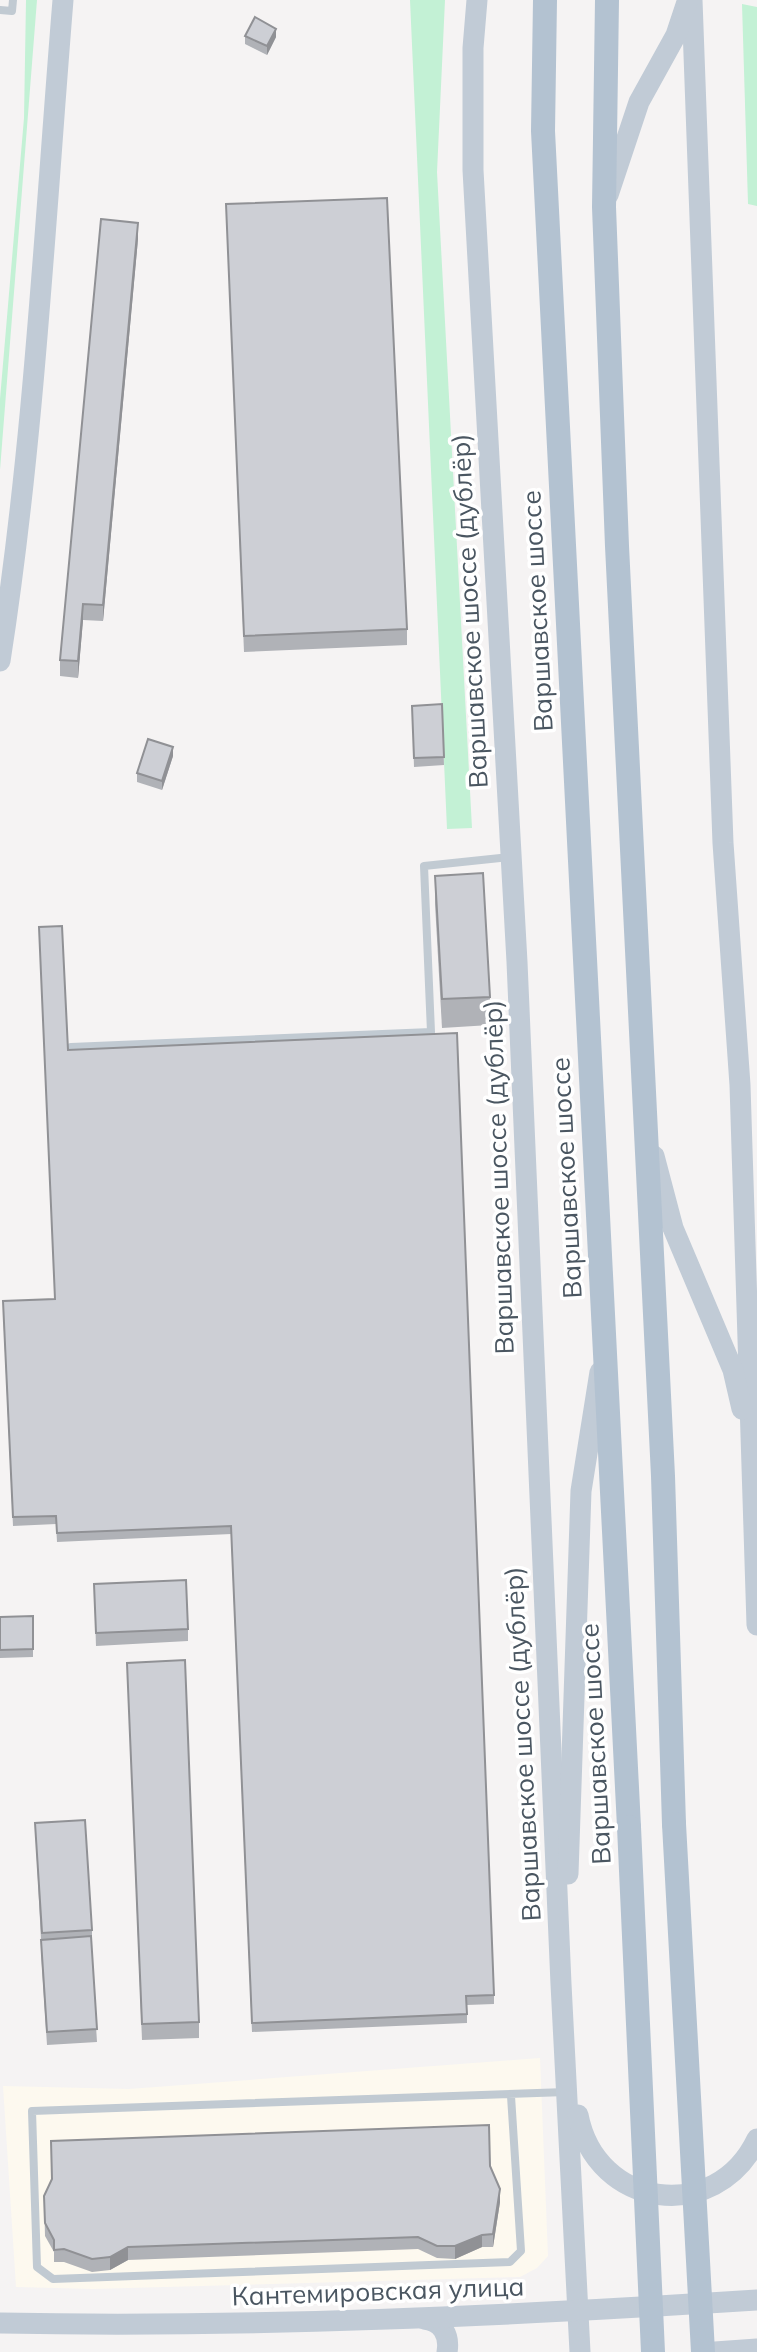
<svg xmlns="http://www.w3.org/2000/svg" width="757" height="2352" font-family="Mulish,sans-serif">
<style>
.commercial{fill:#fdf9ef}
.green{fill:#c3f1d5}
.lines{fill:none;stroke-linecap:round;stroke-linejoin:round}
.lane{stroke:#c1cad2;stroke-width:8}
.secondary{stroke:#c1cbd6;stroke-width:21}
.primary{stroke:#b3c2d1;stroke-width:24}
.primary-bridge{stroke:#b3c2d1;stroke-width:24}
.wall{fill:#b0b2b7}
.shaded-wall{fill:#909195}
.building{fill:#cdcfd5;stroke:#909195;stroke-width:2}
.labels{text-anchor:middle;dominant-baseline:central;stroke-width:7;stroke-linejoin:round;paint-order:stroke}
.street-label{font-size:26px;fill:#4a5661;stroke:#fff}
</style>
<rect width="100%" height="100%" fill="#f5f3f3"/>
<polygon class="commercial" points="540,2058 548,2256 537,2268 520,2277 93,2289 16,2287 3,2086 129,2089"/>
<g class="green">
<polygon points="26,0 37,0 0,470 0,399 24,118"/>
<polygon points="410,0 445,0 437,172 472,828 447,829"/>
<polygon points="742,4 757,7 757,206 748,204"/>
</g>
<g class="lines">
<g class="lane">
<polyline points="0,10 12,11 13,0"/>
<polyline points="71,1047 431,1032 424,866 510,857"/>
<polyline points="511,2096 521,2251 510,2262 53,2279 37,2267 32,2111 566,2092"/>
</g>
<g class="secondary">
<polyline points="477,0 473,48 473,170 517,962 561,1984 580,2352"/>
<polyline points="692,0 723,843 740,1085 757,1625"/>
<polyline points="608,195 639,102 676,35 687,2"/>
<path d="M 0,661 C 34,443 45,220 63,0"/>
<polyline points="654,1156 673,1228 733,1370 742,1409"/>
<polyline points="568,1874 581,1491 600,1372"/>
<path d="M 578,2115 C 596,2209 716,2225 757,2139"/>
<path d="M 424,2319 C 442,2321 450,2335 447,2352"/>
<path d="M 0,2323 C 253,2328 505,2316 757,2300"/>
<polyline points="715,2352 757,2349"/>
</g>
<g class="primary">
<polyline points="545,0 543,131 629,1827"/>
<polyline points="607,0 604,207 617,546 663,1476 674,1824"/>
</g>
<g class="primary-bridge">
<polyline points="674,1824 703,2352"/>
<polyline points="629,1827 653,2352"/>
</g>
</g>
<g class="wall">
<polygon points="245,36 276,37 267,55 245,44"/>
<polygon points="226,204 407,629 407,645 244,652"/>
<polygon points="138,239 103,621 83,620 78,678 60,676 60,660"/>
<polygon points="442,704 444,765 414,767 412,706"/>
<polygon points="173,756 162,790 137,782 137,773"/>
<polygon points="435,876 490,997 490,1025 442,1028 435,904"/>
<polygon points="68,1050 494,1995 494,2004 467,2005 467,2023 252,2032 231,1534 57,1542 56,1524 13,1526 3,1310 55,1299"/>
<polygon points="94,1584 188,1629 188,1641 96,1646"/>
<polygon points="0,1617 33,1649 33,1657 0,1658"/>
<polygon points="127,1663 199,2022 199,2038 142,2040"/>
<polygon points="35,1823 92,1930 92,1946 91,1946 97,2042 47,2045 41,1952 41,1940"/>
<polygon points="490,2166 500,2202 493,2247 482,2247 455,2259 437,2258 418,2249 128,2260 110,2270 92,2272 64,2262 54,2262 54,2252 45,2236 44,2196"/>
</g>
<g class="shaded-wall">
<polygon points="276,29 276,37 267,55 267,46"/>
<polygon points="138,223 138,239 103,621 103,605"/>
<polygon points="83,604 83,620 78,678 78,661"/>
<polygon points="173,747 173,756 162,790 162,781"/>
<polygon points="500,2189 500,2202 493,2247 493,2234"/>
<polygon points="482,2235 482,2247 455,2259 455,2246"/>
<polygon points="128,2247 128,2260 110,2270 110,2257"/>
</g>
<g class="building">
<polygon points="255,17 276,29 267,46 245,36"/>
<polygon points="387,198 407,629 244,636 226,204"/>
<polygon points="101,219 138,223 103,605 83,604 78,661 60,660"/>
<polygon points="442,704 444,757 414,758 412,706"/>
<polygon points="148,739 173,747 162,781 137,773"/>
<polygon points="483,873 490,997 442,999 435,876"/>
<polygon points="62,926 68,1050 457,1033 494,1995 466,1996 467,2014 252,2023 231,1526 57,1533 56,1516 13,1517 3,1301 55,1299 39,927"/>
<polygon points="186,1580 188,1629 96,1633 94,1584"/>
<polygon points="33,1616 33,1649 0,1650 0,1617"/>
<polygon points="185,1660 199,2022 142,2024 127,1663"/>
<polygon points="85,1820 92,1930 42,1933 35,1823"/>
<polygon points="91,1936 97,2029 47,2032 41,1940"/>
<polygon points="489,2125 490,2166 500,2189 493,2234 482,2235 455,2246 437,2246 418,2237 128,2247 110,2257 92,2259 64,2249 54,2250 54,2240 45,2223 44,2196 52,2179 51,2141"/>
</g>
<g class="labels">
<g class="street-label">
<text transform="translate(469 611) rotate(-93)">Варшавское шоссе (дублёр)</text>
<text transform="translate(537 611) rotate(-93)">Варшавское шоссе</text>
<text transform="translate(498 1177) rotate(-92)">Варшавское шоссе (дублёр)</text>
<text transform="translate(566 1178) rotate(-93)">Варшавское шоссе</text>
<text transform="translate(522 1744) rotate(-93)">Варшавское шоссе (дублёр)</text>
<text transform="translate(595 1744) rotate(-93)">Варшавское шоссе</text>
<text transform="translate(378 2291) rotate(-2)">Кантемировская улица</text>
</g>
</g>
</svg>
